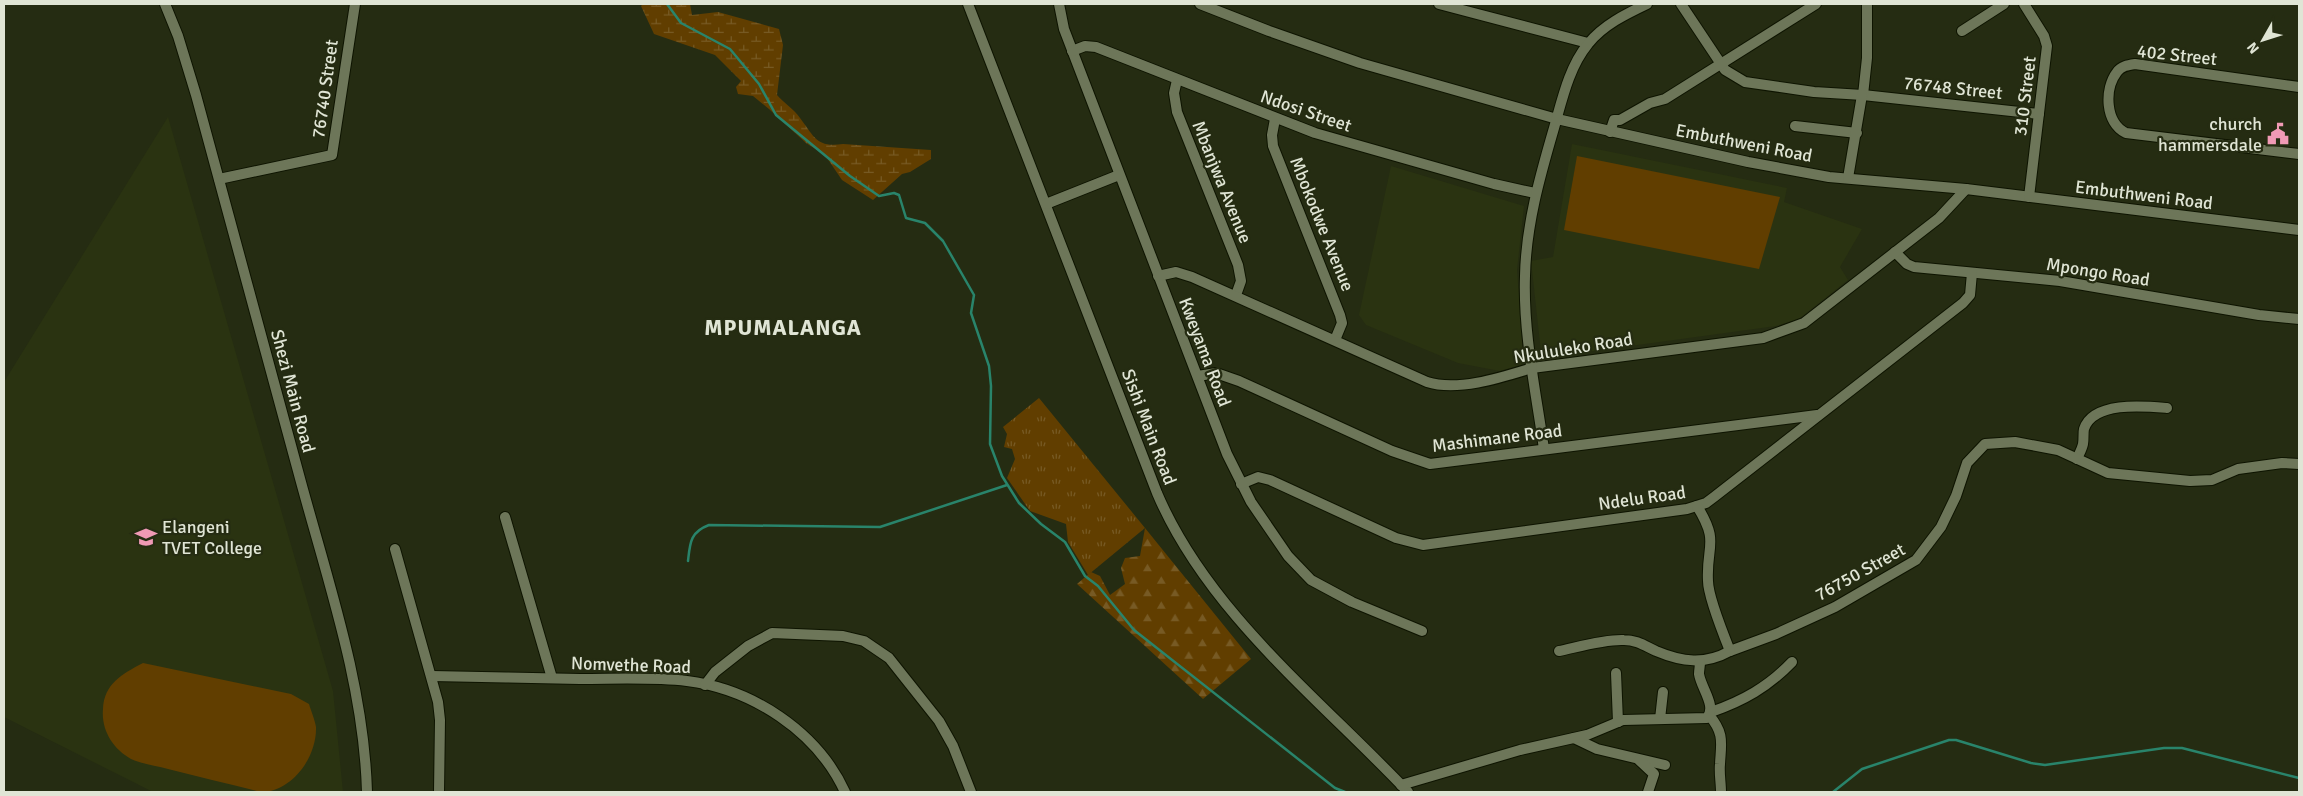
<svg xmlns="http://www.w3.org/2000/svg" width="2303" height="796" font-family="Signika,sans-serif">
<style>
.built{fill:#2a3311}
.grass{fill:url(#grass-tufts)}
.forest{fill:url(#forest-firs)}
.wetland{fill:url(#wetland-marsh)}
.garden{fill:#613e00}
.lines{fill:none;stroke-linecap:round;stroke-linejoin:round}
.stream{stroke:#29846b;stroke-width:2.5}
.minor-casing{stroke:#0e1400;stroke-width:12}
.minor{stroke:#6d7659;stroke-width:10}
.labels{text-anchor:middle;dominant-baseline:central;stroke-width:4.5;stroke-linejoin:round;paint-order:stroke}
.street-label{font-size:18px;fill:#e0e5d5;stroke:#252c12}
.poi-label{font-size:18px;fill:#e0e5d5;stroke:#252c12;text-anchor:end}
.district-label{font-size:22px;font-weight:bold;letter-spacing:1px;fill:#e0e5d5;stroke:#252c12}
</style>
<defs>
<pattern id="grass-tufts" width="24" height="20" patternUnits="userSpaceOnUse" patternTransform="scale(1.25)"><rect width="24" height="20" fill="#613e00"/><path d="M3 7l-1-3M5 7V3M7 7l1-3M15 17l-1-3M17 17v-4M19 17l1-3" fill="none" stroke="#775a24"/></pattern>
<pattern id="forest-firs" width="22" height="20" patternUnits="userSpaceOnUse" patternTransform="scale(1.25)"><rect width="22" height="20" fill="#613e00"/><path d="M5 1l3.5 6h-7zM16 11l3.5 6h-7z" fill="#775a24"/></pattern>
<pattern id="wetland-marsh" width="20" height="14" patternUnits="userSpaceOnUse" patternTransform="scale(1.25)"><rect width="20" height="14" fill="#613e00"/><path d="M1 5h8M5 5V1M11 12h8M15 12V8" fill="none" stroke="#775a24"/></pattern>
</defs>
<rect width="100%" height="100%" fill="#252c12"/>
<g class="built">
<polygon points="168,117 333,691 343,792 153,792 4,717 4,382"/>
<polygon points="1572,144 1787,188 1784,202 1862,229 1840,267 1848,280 1799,319 1776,326 1572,354 1541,352 1531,261 1553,257"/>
<polygon points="1391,166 1524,206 1517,270 1524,364 1500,371 1458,363 1366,325 1359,315"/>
</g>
<polygon class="grass" points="1039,398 1145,528 1088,575 1068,542 1066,524 1030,511 1007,478 1015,459 1012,449 1004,447 1007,434 1003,427"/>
<polygon class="forest" points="1145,528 1251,659 1203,699 1077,584 1091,572 1100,576 1110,595 1125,584 1121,568 1125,558 1140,556"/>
<path class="wetland" d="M 643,4 L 690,4 L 692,15 L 718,12 L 779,29 L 783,45 L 777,95 C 784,103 794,109 800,118 C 814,136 816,148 843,144 L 931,150 L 931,159 L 910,172 L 902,174 L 873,200 L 842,180 L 825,155 L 806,143 L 769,109 L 753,96 L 738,94 L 736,87 L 741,81 L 715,55 L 654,34 L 641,6 Z"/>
<g class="garden">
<polygon points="1577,156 1780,197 1759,269 1564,230"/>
<path d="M 143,663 L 291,694 L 309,704 C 311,711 315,720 316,727 C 317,757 292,792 261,792 C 230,784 199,777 168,769 C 157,766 142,764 131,759 C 113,749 101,730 103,709 C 104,684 122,674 143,663 Z"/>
</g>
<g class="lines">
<g class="stream">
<polyline points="667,4 681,23 730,49 759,84 776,115 850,176 879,196 894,193 899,195 906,218 925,223 943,241 974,295 971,313 989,366 991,386 990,444 1002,476 1019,503 1041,524 1065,542 1085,576 1098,586 1134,630 1335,788 1345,792"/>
<path d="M 688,561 C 690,543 690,532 709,525 L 880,527 L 1007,485"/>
<polyline points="1833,792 1862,769 1949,740 1956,740 2031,763 2045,765 2164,748 2182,748 2299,778"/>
</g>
<g class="minor-casing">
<g id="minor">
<path d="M 165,4 L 178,36 L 196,95 C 231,220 263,346 298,471 C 326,576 364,683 367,792"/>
<path d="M 968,4 L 1157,493 C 1208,613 1321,700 1408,792"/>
<polyline points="1059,4 1064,29 1227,454 1251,502 1288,556 1311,580 1352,602 1422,631"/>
<polyline points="1200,4 1269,31 1360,63 1557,119 1748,162 1829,177 1966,189 2299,230"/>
<polyline points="1439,4 1588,43"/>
<polyline points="1681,4 1725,70 1745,82 1814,92 1863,95 2039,114"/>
<polyline points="2024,4 2044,36 2047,46 2029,197"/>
<polyline points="1962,31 2004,4"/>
<polyline points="1072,51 1085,46 1096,47 1315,133 1494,184 1535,193"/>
<polyline points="1177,80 1174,93 1177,112 1238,265 1241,281 1236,295"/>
<path d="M 2299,87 L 2135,64 C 2128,65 2121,66 2117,72 C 2104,89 2105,123 2126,133 L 2299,154"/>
<polyline points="1863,95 1867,58 1867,4"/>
<polyline points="1275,119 1272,135 1273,146 1340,315 1342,323 1335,340"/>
<polyline points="1795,126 1857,133"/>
<polyline points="1610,132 1614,120 1620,120 1650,103 1665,99 1816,4"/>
<polyline points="1848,178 1862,95"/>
<polyline points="219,179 332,155 355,4"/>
<polyline points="1046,204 1119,175"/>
<polyline points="1895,252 1907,264 1914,267 2060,281 2259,315 2299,319"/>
<path d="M 1158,276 L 1176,272 L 1192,277 L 1427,382 C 1458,392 1503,377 1532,368 L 1763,338 L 1804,323 L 1939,218 L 1966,189"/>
<polyline points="1198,376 1216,373 1239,381 1392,451 1430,464 1817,415"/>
<path d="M 1544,449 C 1536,392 1523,333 1525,276 C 1526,225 1540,176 1554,128 C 1562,100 1569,67 1588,44 C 1603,25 1626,14 1647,4"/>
<path d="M 2077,459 C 2079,454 2082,449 2083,444 C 2084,439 2083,433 2084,429 C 2093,401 2144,406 2167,408"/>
<polyline points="1241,484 1258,477 1270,480 1396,538 1423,545 1687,509 1706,503 1714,497 1963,303 1970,295 1972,273"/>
<path d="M 1697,506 C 1720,543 1706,545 1708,581 C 1708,596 1724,636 1730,651 L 1776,634 L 1835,607 L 1916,560 L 1941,527 L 1956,496 L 1967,463 L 1985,444 L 2015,442 L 2058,450 L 2108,473 L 2190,481 L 2212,480 L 2238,469 L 2282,463 L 2299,464"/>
<polyline points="505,517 552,678"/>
<polyline points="395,549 438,702 440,720 439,792"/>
<path d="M 1559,651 C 1578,647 1605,639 1624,640 C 1637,640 1645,646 1656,651 C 1682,662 1705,665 1730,651"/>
<polyline points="1616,673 1618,722"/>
<path d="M 432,676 C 481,677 531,678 580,679 C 615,679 652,677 687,681 C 752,689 817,731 845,792"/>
<polyline points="705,685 715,672 748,646 772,633 843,636 864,641 889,658 939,721 953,746 971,792"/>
<path d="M 1711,712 C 1743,701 1768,687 1792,662"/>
<path d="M 1709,715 C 1725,734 1721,743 1720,764 C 1719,773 1721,783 1721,792"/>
<polyline points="1660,719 1663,692"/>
<polyline points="1574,738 1597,749 1665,765"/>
<polyline points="1639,760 1654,774 1648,792"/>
<path d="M 1401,785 L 1520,750 L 1587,735 L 1623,720 L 1707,718 C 1717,706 1701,688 1699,674 C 1699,670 1700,666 1700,662"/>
</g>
</g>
<use href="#minor" class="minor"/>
</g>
<defs>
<g id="civic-bare" transform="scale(1.725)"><path d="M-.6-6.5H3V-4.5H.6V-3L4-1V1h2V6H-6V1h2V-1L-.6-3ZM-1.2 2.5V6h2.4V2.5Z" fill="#f09ab5" stroke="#252c12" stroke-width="2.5" paint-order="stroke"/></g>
<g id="university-bare" transform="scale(1.725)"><path d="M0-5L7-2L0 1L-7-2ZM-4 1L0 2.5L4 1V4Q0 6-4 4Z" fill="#f09ab5" stroke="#252c12" stroke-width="2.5" paint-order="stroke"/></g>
</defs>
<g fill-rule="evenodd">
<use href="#civic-bare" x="2278" y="134"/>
<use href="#university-bare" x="146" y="537"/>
</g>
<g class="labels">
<g class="street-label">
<text transform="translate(2177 55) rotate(6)">402 Street</text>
<text transform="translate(1953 88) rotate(6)">76748 Street</text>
<text transform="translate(325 89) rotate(-82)">76740 Street</text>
<text transform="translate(2025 96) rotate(-83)">310 Street</text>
<text transform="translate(1306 111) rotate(19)">Ndosi Street</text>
<text transform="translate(1744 143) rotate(11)">Embuthweni Road</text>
<text transform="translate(1222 182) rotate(68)">Mbanjwa Avenue</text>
<text transform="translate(2144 195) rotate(7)">Embuthweni Road</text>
<text transform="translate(1322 224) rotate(68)">Mbokodwe Avenue</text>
<text transform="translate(2098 272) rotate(9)">Mpongo Road</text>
<text transform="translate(1573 348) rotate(-9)">Nkululeko Road</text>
<text transform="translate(1205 352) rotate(69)">Kweyama Road</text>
<text transform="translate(293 391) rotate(75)">Shezi Main Road</text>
<text transform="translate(1149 427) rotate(69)">Sishi Main Road</text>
<text transform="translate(1497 438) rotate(-7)">Mashimane Road</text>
<text transform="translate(1642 498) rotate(-8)">Ndelu Road</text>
<text transform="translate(1860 572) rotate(-29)">76750 Street</text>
<text transform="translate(631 665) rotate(2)">Nomvethe Road</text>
</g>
<g class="poi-label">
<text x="2262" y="124">church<tspan x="2262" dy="21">hammersdale</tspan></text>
<text x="162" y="527" text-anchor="start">Elangeni<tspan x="162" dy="21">TVET College</tspan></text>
</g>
<g class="district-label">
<text x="783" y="327">MPUMALANGA</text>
</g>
</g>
<rect width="2303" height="796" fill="none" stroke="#e0e5d5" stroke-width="10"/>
<g transform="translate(2263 40) rotate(231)" stroke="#252c12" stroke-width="4" paint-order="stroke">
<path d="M0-4L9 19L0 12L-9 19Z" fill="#e0e5d5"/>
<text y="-8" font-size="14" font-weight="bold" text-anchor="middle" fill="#e0e5d5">N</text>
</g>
</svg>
